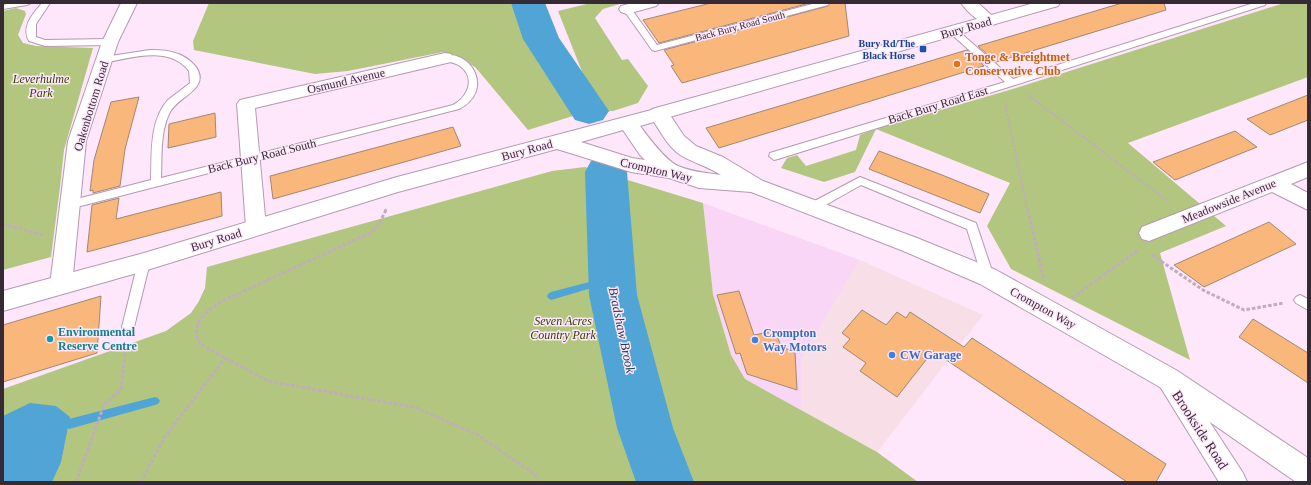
<svg xmlns="http://www.w3.org/2000/svg" width="1311" height="485" font-family="Georgia,serif">
<style>
.built{fill:#f9d6f5}
.industrial{fill:#f7dee7}
.green{fill:#b3c67f}
.water{fill:#51a4d6}
.lines{fill:none;stroke-linecap:round;stroke-linejoin:round}
.stream{fill:#51a4d6;fill-rule:evenodd}
.river{fill:#51a4d6;fill-rule:evenodd}
.building{fill:#fab77c;stroke:#a18771}
.lane-casing{stroke:#b499b1;stroke-width:2}
.street-casing{stroke:#b499b1;stroke-width:2}
.primary-casing{stroke:#b499b1;stroke-width:2}
.highway-casing{stroke:#b499b1;stroke-width:2}
.path-far1{stroke:#bfacbd;stroke-width:2;stroke-dasharray:2.5 1.5;stroke-linecap:butt}
.path{stroke:#bfacbd;stroke-width:3;stroke-dasharray:3.5 2;stroke-linecap:butt}
.lane{fill:#fff;fill-rule:evenodd}
.street{fill:#fff;fill-rule:evenodd}
.primary{fill:#fff;fill-rule:evenodd}
.highway{fill:#fff;fill-rule:evenodd}
.transit-dot{fill:#1a4fb4;stroke:#fee7fb;stroke-width:1.5}
.food-dot{fill:#e8710a;stroke:#fee7fb;stroke-width:1.5}
.culture-dot{fill:#0f9aa8;stroke:#fee7fb;stroke-width:1.5}
.shop-dot{fill:#3f7fe0;stroke:#fee7fb;stroke-width:1.5}
.labels{text-anchor:middle;dominant-baseline:central;stroke-width:3;stroke-linejoin:round;paint-order:stroke}
.far-street-label{font-size:10px;fill:#362b35;stroke:#fee7fb}
.far-transit-label{font-size:10px;font-weight:bold;fill:#164399;stroke:#fee7fb;text-anchor:end}
.street-label{font-size:12px;fill:#362b35;stroke:#fee7fb}
.food-label{font-size:12px;font-weight:bold;fill:#c56008;stroke:#fee7fb;text-anchor:start}
.park-label{font-size:12px;font-style:italic;fill:#323e00;stroke:#fee7fb}
.culture-label{font-size:12px;font-weight:bold;fill:#0d838f;stroke:#fee7fb;text-anchor:start}
.shop-label{font-size:12px;font-weight:bold;fill:#366cbe;stroke:#fee7fb;text-anchor:start}
.water-label{font-size:13px;font-style:italic;fill:#193d52;stroke:#fee7fb}
.near-street-label{font-size:14px;fill:#362b35;stroke:#fee7fb}
</style>
<rect width="100%" height="100%" fill="#fee7fb"/>
<polygon class="built" points="703,203 860,260 801,359 801,410 745,379 731,355 713,294"/>
<polygon class="industrial" points="860,260 983,315 877,452 801,410 801,359"/>
<g class="green">
<polygon points="209,3 528,3 541,39 589,111 528,130 476,68 462,58 443,52 348,71 315,74 194,50 193,41"/>
<polygon points="591,3 623,3 603,9 595,18 622,60 628,59 648,86 638,103 613,111 598,112 558,11"/>
<polygon points="1284,3 1308,3 1308,77 1128,143 1226,226 1160,253 1190,360 1011,269 987,226 1010,183 876,129 855,172 824,182 781,168 787,158 797,155 806,166 856,150 860,135 876,129 1016,88"/>
<polygon points="16,8 25,11 26,14 18,35 23,43 36,46 93,48 64,150 60,187 51,257 3,270 3,11"/>
<polygon points="585,167 703,203 713,294 731,355 745,379 877,452 918,482 3,482 3,389 166,331 191,313 199,301 205,288 207,267 552,171"/>
</g>
<polygon class="water" points="30,403 56,406 70,417 61,462 52,482 3,482 3,416"/>
<g class="lines">
<g class="stream">
<polygon points="612,276 615,277 616,279 615,281 551,300 548,298 547,296 548,294 551,292"/>
<polygon points="155,397 158,398 160,401 158,404 155,405 69,429 66,427 64,424 66,421 69,419"/>
</g>
<g class="river">
<polygon points="511,3 545,3 559,38 609,111 603,120 589,124 575,120 523,39"/>
<polygon points="606,157 621,161 627,172 637,295 673,428 694,482 636,482 617,428 589,295 585,172 591,161"/>
</g>
</g>
<g class="building">
<polygon points="711,3 810,3 659,43 643,20"/>
<polygon points="830,3 845,3 849,36 682,83 671,66 674,65 664,50 828,6"/>
<polygon points="1122,3 1164,3 1166,10 996,62 978,46"/>
<polygon points="967,50 984,66 719,148 706,128"/>
<polygon points="1308,95 1308,120 1270,135 1247,119"/>
<polygon points="139,97 125,149 120,186 93,193 93,190 90,191 94,160 111,102"/>
<polygon points="215,113 216,137 168,148 169,124"/>
<polygon points="453,127 461,146 273,199 270,176"/>
<polygon points="1235,131 1257,147 1175,180 1153,162"/>
<polygon points="879,151 942,175 989,194 980,213 869,169"/>
<polygon points="221,192 222,216 87,252 92,205 119,198 116,219"/>
<polygon points="1269,222 1296,244 1204,287 1174,265"/>
<polygon points="739,291 754,335 775,331 781,346 795,353 797,390 747,374 740,353 736,354 717,295"/>
<polygon points="101,296 97,353 3,382 3,325"/>
<polygon points="862,310 886,325 897,312 906,318 910,312 964,347 972,338 1166,464 1156,482 1127,482 933,351 897,397 860,371 866,363 843,347 850,339 842,333"/>
<polygon points="1253,319 1308,353 1308,383 1239,337"/>
</g>
<g class="lines">
<g class="lane-casing">
<g id="lane">
<polygon points="12,3 31,3 27,5 3,9 3,5"/>
<path d="M 42,3 L 50,3 L 36,24 L 36,37 L 45,40 L 110,39 L 114,42 L 110,45 L 45,46 L 29,41 C 21,26 33,14 42,3 Z"/>
<polygon points="816,3 829,3 828,5 655,51 652,50 623,9 624,7 630,7 657,45"/>
<polygon points="1254,3 1266,3 1265,5 1015,85 778,159 774,160 769,156 770,153 1005,82 950,33 949,31 950,29 956,29 1013,79"/>
<path d="M 150,50 C 158,50 167,50 175,53 C 187,56 207,71 197,86 C 189,97 175,101 169,114 C 160,133 162,157 161,178 L 453,105 C 468,97 476,78 460,66 C 454,62 448,62 442,60 L 441,58 L 442,56 C 471,48 495,91 459,109 L 69,209 L 65,208 L 64,205 L 65,202 L 151,180 C 152,154 149,121 168,100 C 175,94 183,89 190,83 L 189,71 C 169,45 131,58 104,63 L 100,60 L 104,57 Z"/>
<polygon points="860,177 976,223 994,277 992,280 988,282 984,280 982,277 967,229 861,185 815,211 807,211 806,208 807,205"/>
<polygon points="144,257 148,259 150,262 134,327 132,331 128,332 124,331 122,327 138,262 140,259"/>
<polygon points="1300,295 1308,299 1308,310 1296,303 1294,300 1296,297"/>
</g>
</g>
<g class="street-casing">
<g id="street">
<polygon points="121,3 137,3 118,42 86,141 72,285 69,291 61,294 53,291 50,285 68,141 102,42"/>
<polygon points="632,3 659,3 656,6 627,14 621,12 619,9 621,6"/>
<path d="M 961,3 L 978,3 L 998,21 L 996,24 C 983,27 968,13 961,3 Z"/>
<polygon points="445,53 451,54 453,58 451,62 255,108 266,227 263,233 256,235 249,233 246,227 237,104 240,100"/>
<polygon points="1308,162 1308,177 1291,184 1308,193 1308,210 1272,192 1149,241 1142,239 1139,233 1142,227"/>
<polygon points="1168,369 1177,372 1243,473 1247,482 1219,482 1156,380 1159,372"/>
</g>
</g>
<g class="primary-casing">
<polygon id="primary" points="1034,3 1060,3 1058,6 659,120 652,119 650,114 652,109"/>
</g>
<g class="highway-casing">
<path id="highway" d="M 659,108 L 666,109 L 684,136 L 696,146 L 723,157 L 763,181 L 917,238 L 996,270 L 1176,370 L 1308,458 L 1308,482 L 1296,482 L 1158,386 L 980,284 L 901,250 L 751,192 L 699,188 L 669,178 L 631,172 L 557,149 L 398,192 L 144,271 L 3,311 L 3,291 L 144,253 L 397,177 ZM 654,122 C 662,134 669,148 682,156 C 694,163 709,167 721,175 C 707,173 692,172 678,166 C 665,160 649,138 640,126 ZM 623,130 L 640,155 L 645,160 L 632,158 L 581,142 Z"/>
</g>
<g class="path-far1">
<polyline points="1028,95 1169,202"/>
<polyline points="1006,102 1005,105 1028,211"/>
<polyline points="385,211 386,209"/>
</g>
<g class="path">
<path d="M 386,210 L 379,224 L 372,232 L 220,302 C 204,314 190,323 200,344 L 268,381 L 417,408 L 478,435 L 536,475 L 537,482"/>
<polyline points="1028,210 1044,281"/>
<polyline points="3,224 43,235"/>
<polyline points="1152,255 1203,290 1244,310 1284,303"/>
<polyline points="1072,298 1138,250"/>
<polyline points="76,482 104,405 121,389 126,345"/>
<polyline points="141,482 164,438 225,358"/>
</g>
<use href="#lane" class="lane"/>
<use href="#street" class="street"/>
<use href="#primary" class="primary"/>
<use href="#highway" class="highway"/>
</g>
<rect class="transit-dot" x="919" y="45" width="8" height="8" rx="2"/>
<circle class="food-dot" cx="957" cy="64" r="4"/>
<circle class="culture-dot" cx="50" cy="339" r="4"/>
<g class="shop-dot">
<circle cx="755" cy="340" r="4"/>
<circle cx="892" cy="355" r="4"/>
</g>
<g class="labels">
<g class="far-street-label">
<text transform="translate(740 26) rotate(-15)">Back Bury Road South</text>
</g>
<g class="far-transit-label">
<text x="915" y="43">Bury Rd/The<tspan x="915" dy="12">Black Horse</tspan></text>
</g>
<g class="street-label">
<text transform="translate(966 28) rotate(-16)">Bury Road</text>
<text transform="translate(346 81) rotate(-13)">Osmund Avenue</text>
<text transform="translate(938 105) rotate(-17)">Back Bury Road East</text>
<text transform="translate(91 106) rotate(-73)">Oakenbottom Road</text>
<text transform="translate(527 150) rotate(-15)">Bury Road</text>
<text transform="translate(262 156) rotate(-14)">Back Bury Road South</text>
<text transform="translate(656 170) rotate(13)">Crompton Way</text>
<text transform="translate(1229 201) rotate(-22)">Meadowside Avenue</text>
<text transform="translate(216 240) rotate(-17)">Bury Road</text>
<text transform="translate(1043 308) rotate(29)">Crompton Way</text>
</g>
<g class="food-label">
<text x="965" y="57">Tonge &amp; Breightmet<tspan x="965" dy="14">Conservative Club</tspan></text>
</g>
<g class="park-label">
<text x="41" y="79">Leverhulme<tspan x="41" dy="14">Park</tspan></text>
<text x="563" y="321">Seven Acres<tspan x="563" dy="14">Country Park</tspan></text>
</g>
<g class="culture-label">
<text x="58" y="332">Environmental<tspan x="58" dy="14">Reserve Centre</tspan></text>
</g>
<g class="shop-label">
<text x="763" y="333">Crompton<tspan x="763" dy="14">Way Motors</tspan></text>
<text x="900" y="355">CW Garage</text>
</g>
<g class="water-label">
<text transform="translate(622 330) rotate(78)">Bradshaw Brook</text>
</g>
<g class="near-street-label">
<text transform="translate(1200 430) rotate(57)">Brookside Road</text>
</g>
</g>
<rect width="1311" height="485" fill="none" stroke="#362b35" stroke-width="8"/>
</svg>
